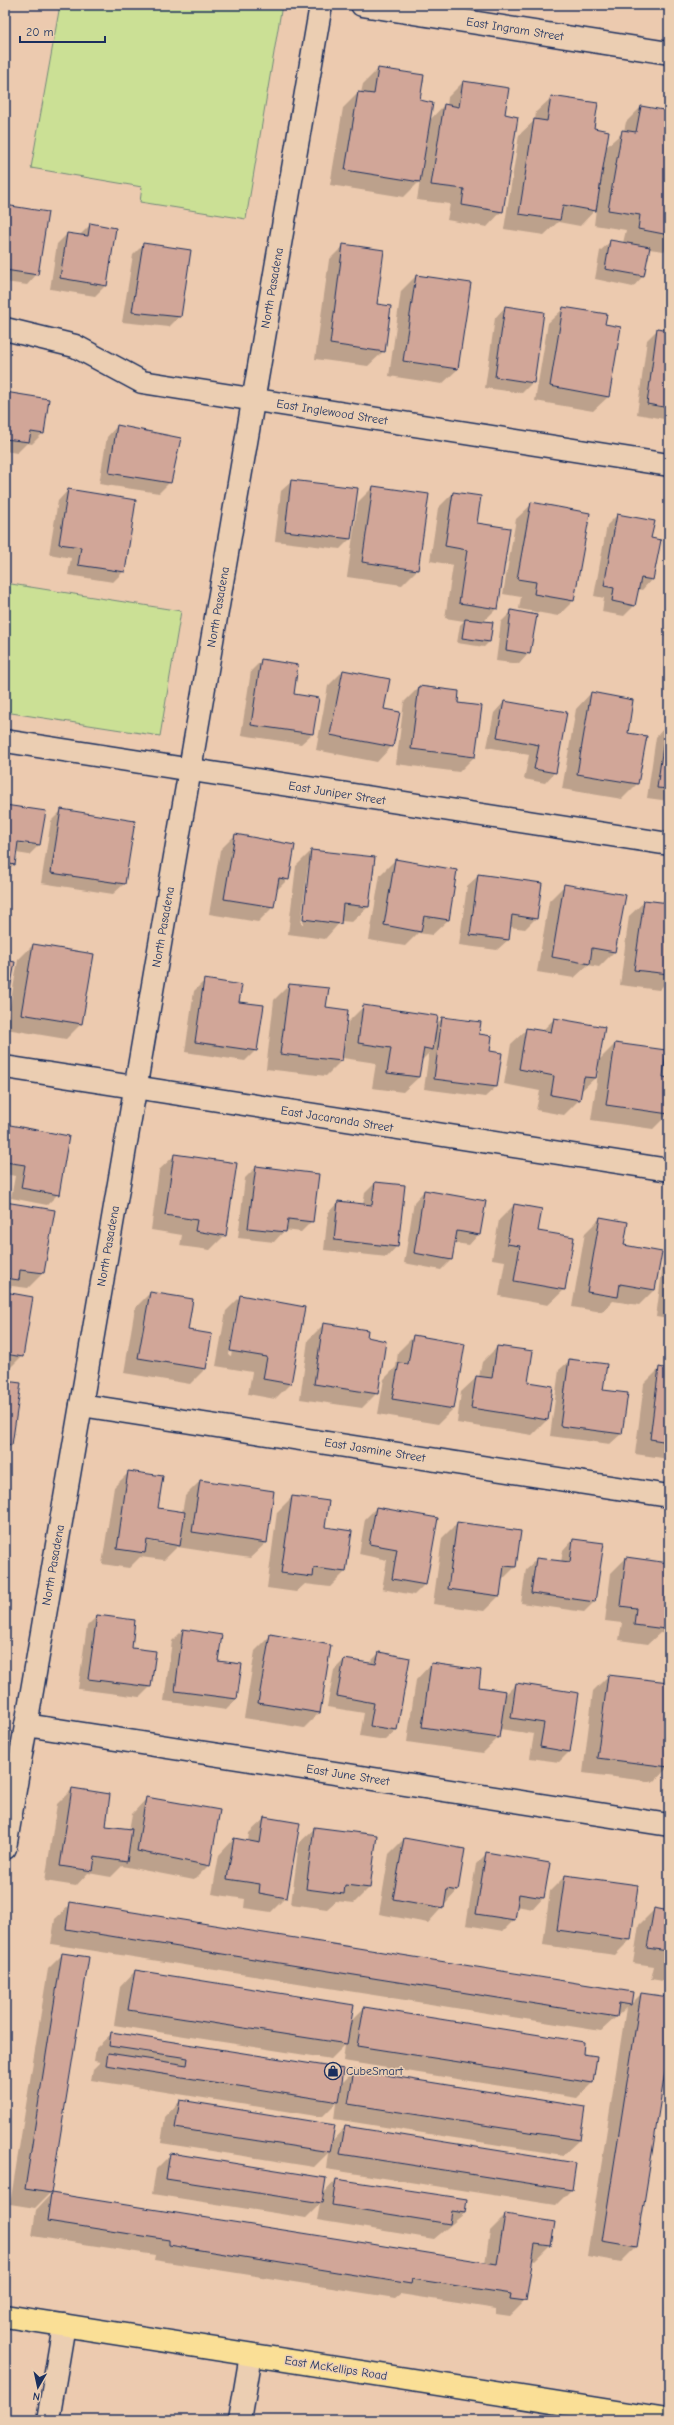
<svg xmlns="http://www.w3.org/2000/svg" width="674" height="2425" font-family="'Comic Neue',sans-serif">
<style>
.green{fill:#cbe095;stroke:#73887a}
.shadow{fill:#0003;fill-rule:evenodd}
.building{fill:#d1a698;stroke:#1b2f5e}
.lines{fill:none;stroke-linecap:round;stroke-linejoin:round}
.minor-casing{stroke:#1b2f5e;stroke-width:25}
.major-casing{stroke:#1b2f5e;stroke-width:25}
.minor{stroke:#ebceb2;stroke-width:22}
.major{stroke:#fadf96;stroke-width:22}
.labels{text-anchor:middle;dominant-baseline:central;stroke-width:3;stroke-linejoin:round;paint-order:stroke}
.street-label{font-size:12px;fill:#1b2f5e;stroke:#ebceb2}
.poi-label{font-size:12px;fill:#1b2f5e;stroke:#ebceb2;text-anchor:start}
</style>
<rect width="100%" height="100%" fill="#eccaaf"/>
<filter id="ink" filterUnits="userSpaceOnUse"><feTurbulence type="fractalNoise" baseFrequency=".025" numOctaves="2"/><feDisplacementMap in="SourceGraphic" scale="8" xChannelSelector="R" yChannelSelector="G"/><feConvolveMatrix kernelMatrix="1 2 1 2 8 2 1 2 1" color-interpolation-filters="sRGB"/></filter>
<g filter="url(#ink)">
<g class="green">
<polygon points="60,5 282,5 246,219 140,202 142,187 31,168"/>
<polygon points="5,583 181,611 160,736 5,712"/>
</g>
<g class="shadow">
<polygon points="378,69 419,101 429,121 444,105 447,106 448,97 463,82 504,115 502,211 487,227 447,220 450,204 417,200 420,181 404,197 330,185 343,108 358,93 361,93 363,84"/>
<polygon points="552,97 593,129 605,148 624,131 626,122 641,107 669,112 669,246 664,251 649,249 643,276 633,287 595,279 600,251 611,241 623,243 626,230 594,225 596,209 580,226 558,222 544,235 504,229 519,135 535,120 536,112"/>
<polygon points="5,206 37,274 27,285 5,282"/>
<polygon points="90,225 106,285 95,296 50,289 57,244 67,234 79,236"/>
<polygon points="144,244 180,316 169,327 122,322 133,255"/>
<polygon points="344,245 376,304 384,351 368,366 315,359 329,260"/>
<polygon points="416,276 470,284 458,369 442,384 389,376 401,291"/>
<polygon points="505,307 533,382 522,393 485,388 495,318"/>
<polygon points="564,308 604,324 609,396 593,411 535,401 548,323"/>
<polygon points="658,329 669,331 669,420 637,414 647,340"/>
<polygon points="5,393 43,433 32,444 27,443 17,453 5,451"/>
<polygon points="117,426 154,432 170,482 159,493 99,484 107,437"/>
<polygon points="292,481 350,539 340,549 275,541 281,491"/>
<polygon points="373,487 417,570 402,585 347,577 358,502"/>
<polygon points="68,490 124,571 113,582 68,575 71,558 49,554 58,501"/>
<polygon points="453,493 476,524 497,608 483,622 489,642 484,647 457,643 460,625 464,621 445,618 453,565 430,561 438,508"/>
<polygon points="532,504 573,601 558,616 519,609 521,597 503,594 516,519"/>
<polygon points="617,515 650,539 652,579 642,590 638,589 635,605 624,616 602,612 604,598 594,596 607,525"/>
<polygon points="669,610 669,637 664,637"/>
<polygon points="512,611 529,653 519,664 496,661 501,622"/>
<polygon points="262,660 293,695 312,734 301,744 241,735 251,671"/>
<polygon points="343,671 383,710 392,746 377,762 316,750 328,686"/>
<polygon points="419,687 457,704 480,706 474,757 459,772 396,764 404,702"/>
<polygon points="591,693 626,734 637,784 622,799 562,789 576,709"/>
<polygon points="504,702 566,713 555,772 545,783 524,779 529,755 487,747 494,713"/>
<polygon points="666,726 669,727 669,801 647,798 656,737"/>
<path d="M 5,806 L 39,845 L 29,855 L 16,853 L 14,864 L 5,873 ZM 14,840 L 32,843 L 32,845 L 13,842 Z"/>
<polygon points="62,810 134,821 124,884 113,894 41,883 51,821"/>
<polygon points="235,835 288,879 275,892 273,907 258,922 209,914 220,850"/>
<path d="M 311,851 L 368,907 L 352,922 L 341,921 L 325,939 L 288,934 L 296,866 ZM 308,866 L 310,866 L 303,924 L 301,924 Z"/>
<polygon points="395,860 456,871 448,920 432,935 418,933 405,946 369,940 380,875"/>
<polygon points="478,876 536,918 525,929 510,927 508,940 497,950 459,945 467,886"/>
<polygon points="565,885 614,952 599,967 588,965 574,978 537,972 549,901"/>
<polygon points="645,901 669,904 669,980 659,990 620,985 629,916"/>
<polygon points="33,945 81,1024 66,1039 6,1029 18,960"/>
<polygon points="205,980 238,1002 256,1050 245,1061 185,1052 194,991"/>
<polygon points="289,985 325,1008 341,1061 326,1076 266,1069 274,1000"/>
<polygon points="364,1006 436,1024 443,1018 478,1035 489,1052 496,1087 485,1097 424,1089 429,1053 421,1061 419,1077 403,1092 372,1088 376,1063 343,1058 348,1022"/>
<polygon points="554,1019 598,1061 615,1044 661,1078 669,1079 668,1114 653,1129 591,1120 599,1067 597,1066 595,1078 580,1092 579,1100 564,1115 536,1110 540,1091 504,1084 511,1044 527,1029 541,1032"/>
<polygon points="5,1125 58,1194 47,1205 11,1198 15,1176 5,1174"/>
<polygon points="175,1155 225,1235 210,1250 180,1246 182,1235 151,1230 159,1170"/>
<polygon points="256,1167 312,1221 301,1232 285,1230 274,1242 238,1238 245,1178"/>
<polygon points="375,1183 397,1246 387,1257 324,1250 328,1213 338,1202 363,1205 365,1193"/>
<polygon points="424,1191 479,1234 469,1245 454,1243 452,1259 441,1270 404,1263 414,1202"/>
<polygon points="5,1203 54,1211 43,1273 28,1288 12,1286 5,1293"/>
<polygon points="514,1205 537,1232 564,1290 548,1305 499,1296 505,1261 492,1259 499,1220"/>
<polygon points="600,1218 654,1290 639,1305 613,1301 602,1312 572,1307 585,1233"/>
<polygon points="669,1245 669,1319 656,1317 665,1249"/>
<polygon points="5,1293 22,1356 11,1367 5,1366"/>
<polygon points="150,1293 187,1331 205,1369 190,1384 124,1373 135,1308"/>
<path d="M 241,1296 L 290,1384 L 275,1399 L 248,1394 L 252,1372 L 216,1366 L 226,1311 ZM 236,1312 L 238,1312 L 231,1356 L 229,1355 Z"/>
<polygon points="324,1324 366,1338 377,1393 362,1408 300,1399 308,1340"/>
<polygon points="414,1336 464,1345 453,1409 438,1424 378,1414 384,1379 396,1367 398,1352"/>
<polygon points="497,1347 527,1383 552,1387 547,1420 532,1435 457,1423 461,1392 477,1377 479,1377 482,1362"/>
<polygon points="570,1360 602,1390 621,1434 610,1444 550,1436 559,1370"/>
<polygon points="659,1369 669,1370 669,1459 635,1454 644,1384"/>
<polygon points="5,1382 11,1445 5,1451"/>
<path d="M 129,1472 L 157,1509 L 182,1513 L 185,1496 L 200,1481 L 266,1543 L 250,1558 L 177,1547 L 164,1560 L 140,1557 L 129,1568 L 102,1564 L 114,1487 ZM 142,1538 L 168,1543 L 168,1545 L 142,1540 Z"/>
<polygon points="292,1497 324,1528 345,1572 330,1587 305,1584 296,1592 267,1588 277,1512"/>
<polygon points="376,1508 425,1584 414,1595 382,1589 387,1560 359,1554 365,1519"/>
<polygon points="457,1523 515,1567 501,1581 499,1596 484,1611 433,1604 442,1538"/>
<polygon points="573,1540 595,1601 584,1612 521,1603 526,1569 537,1559 561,1562 563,1551"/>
<polygon points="626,1558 669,1564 669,1632 667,1634 660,1633 648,1644 619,1640 622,1623 605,1621 611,1573"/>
<polygon points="97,1616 131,1649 150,1687 140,1697 78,1689 87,1626"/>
<polygon points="183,1630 217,1662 237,1699 226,1710 164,1701 172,1641"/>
<polygon points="270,1636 330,1646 319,1713 304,1728 244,1718 255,1651"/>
<polygon points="379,1653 409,1659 396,1730 385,1740 360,1736 364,1713 327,1707 334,1670 344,1660 368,1664"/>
<polygon points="431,1664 477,1688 504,1696 516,1684 569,1752 559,1762 530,1758 534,1734 500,1729 498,1738 483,1753 407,1742 416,1680"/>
<polygon points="608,1676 669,1683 669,1766 654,1782 583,1773 593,1691"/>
<polygon points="72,1789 105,1827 129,1830 132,1814 147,1798 209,1865 194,1880 122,1866 111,1877 88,1873 76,1886 45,1881 57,1804"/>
<polygon points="265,1818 286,1897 271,1912 244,1908 245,1899 212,1894 219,1855 234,1839 248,1842 249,1833"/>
<polygon points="315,1828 376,1836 369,1888 354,1903 336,1901 327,1909 291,1904 299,1843"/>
<polygon points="404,1839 457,1891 428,1923 379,1914 389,1854"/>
<polygon points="487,1853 549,1863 543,1898 533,1909 516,1906 514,1920 503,1931 466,1925 476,1864"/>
<polygon points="565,1876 630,1940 615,1955 543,1945 550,1891"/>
<polygon points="71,1904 632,1993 629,2006 641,1994 669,1998 669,2041 636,2247 621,2262 587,2256 626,2008 601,2031 51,1944 55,1919"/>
<polygon points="655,1909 669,1912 669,1982 651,1979 654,1966 633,1963 639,1925"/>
<polygon points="63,1954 50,2193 35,2208 10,2204 48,1969"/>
<polygon points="135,1971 350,2022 364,2008 596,2057 592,2083 577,2098 343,2061 345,2045 331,2059 114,2025 120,1987"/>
<polygon points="112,2033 340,2085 354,2071 584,2108 579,2140 563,2155 334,2119 336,2103 322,2117 91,2080 93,2069 100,2062 94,2061 96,2048"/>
<polygon points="180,2101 331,2142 345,2127 575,2164 571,2190 556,2205 326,2169 328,2153 314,2167 161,2143 165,2117"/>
<polygon points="171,2154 323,2194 336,2180 465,2213 434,2239 317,2220 320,2204 306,2218 152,2194 156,2169"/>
<polygon points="51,2194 485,2263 490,2231 506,2215 550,2246 535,2261 532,2260 525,2301 510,2316 496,2314 496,2309 400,2294 395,2298 154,2260 155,2255 32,2236 36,2210"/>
<polygon points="669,2285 669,2310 665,2309"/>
</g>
<g class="building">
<polygon points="378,68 424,75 420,100 433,103 420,182 345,170 358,92 374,94"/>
<polygon points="463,81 509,88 505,114 518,117 503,212 462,205 464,189 431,185 444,104 459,107"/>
<polygon points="551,96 598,103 594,128 609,131 596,211 563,205 560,220 519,214 534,119 547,121"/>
<polygon points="641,106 669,111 669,235 638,229 640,215 608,210 622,130 636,132"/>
<polygon points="5,205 48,212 38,275 5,270"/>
<polygon points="90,223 116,228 107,286 60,278 67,233 88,236"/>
<polygon points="610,240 650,247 644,276 605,269"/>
<polygon points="143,243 191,250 181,317 132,312"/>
<polygon points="343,244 384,250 377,304 391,306 385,352 330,344"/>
<polygon points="416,275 471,283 458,369 403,361"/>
<polygon points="505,306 544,312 534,383 495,377"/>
<polygon points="563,307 607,314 605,324 621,327 609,397 550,386"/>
<polygon points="657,328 669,330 669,408 647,404"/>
<polygon points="5,392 49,399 44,434 31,432 29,442 5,439"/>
<polygon points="117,425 181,438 171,483 109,473"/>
<polygon points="291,480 358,488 351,539 285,531"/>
<polygon points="373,486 429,494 418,570 362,562"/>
<polygon points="68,489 136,500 125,572 78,565 81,547 59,544"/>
<polygon points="453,492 481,496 477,523 510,528 498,609 459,603 467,550 445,546"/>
<polygon points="531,502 590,513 574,601 534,594 536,582 517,579"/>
<polygon points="617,514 655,521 651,538 661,540 653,580 641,578 635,606 612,601 614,588 604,586"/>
<polygon points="511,610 537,615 530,654 506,650"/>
<polygon points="465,619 493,622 490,642 462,638"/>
<polygon points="261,659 298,665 294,694 319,698 313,734 251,725"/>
<polygon points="343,670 390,679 384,709 400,712 393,747 330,735"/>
<polygon points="419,686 459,691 458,703 482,706 475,757 411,749"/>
<polygon points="591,692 633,700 628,733 647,736 638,784 577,774"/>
<polygon points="504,701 567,712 556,773 534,769 539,745 497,737"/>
<polygon points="666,725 669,726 669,789 657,788"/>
<polygon points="5,805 46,811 40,845 18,842 15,865 5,863"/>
<polygon points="61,809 135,821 125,884 51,873"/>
<polygon points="235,834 295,845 289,880 279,878 274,907 224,899"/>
<polygon points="311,850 375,857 369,907 343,904 341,924 303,919"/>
<polygon points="395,859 457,870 449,920 424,916 421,932 384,925"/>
<polygon points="478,874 542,883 537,919 512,915 509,940 470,935"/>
<polygon points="564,884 626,895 615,952 592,948 590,964 552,957"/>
<polygon points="644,900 669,903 669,974 634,970"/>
<polygon points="33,944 94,954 82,1024 21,1014"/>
<polygon points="5,960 15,962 6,1012 5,1012"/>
<polygon points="204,979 242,985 239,1002 264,1005 257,1051 195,1042"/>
<polygon points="289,984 329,988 326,1007 348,1010 342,1061 280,1054"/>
<polygon points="363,1005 438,1016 433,1050 424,1048 419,1077 387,1073 391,1048 358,1043"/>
<polygon points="442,1017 481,1022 479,1034 492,1036 490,1051 502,1053 497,1087 434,1079"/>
<polygon points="554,1018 605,1027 596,1078 584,1077 580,1100 551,1095 554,1076 519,1069 526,1028 551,1032"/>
<polygon points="615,1043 666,1050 663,1077 669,1078 669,1114 606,1105"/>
<polygon points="5,1124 69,1136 59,1195 21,1188 25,1165 5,1162"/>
<polygon points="174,1154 237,1163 226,1236 195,1231 197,1220 165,1215"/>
<polygon points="256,1166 319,1174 313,1222 288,1219 286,1232 248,1228"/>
<polygon points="375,1182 405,1185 398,1247 334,1240 338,1201 372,1205"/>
<polygon points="424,1190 486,1201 480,1235 457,1231 452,1260 414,1253"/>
<polygon points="5,1202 55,1210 44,1273 20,1270 19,1280 5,1278"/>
<polygon points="514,1204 542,1209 538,1231 574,1237 565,1290 514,1281 520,1246 507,1244"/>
<polygon points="600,1217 628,1222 624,1245 662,1252 655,1290 620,1284 618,1297 587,1292"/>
<polygon points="5,1292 33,1297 23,1357 5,1354"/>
<polygon points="150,1292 193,1299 188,1330 212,1334 206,1369 138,1358"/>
<polygon points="240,1295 305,1307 291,1384 263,1379 267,1357 230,1351"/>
<polygon points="323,1323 368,1330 367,1337 386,1341 378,1394 314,1384"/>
<polygon points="413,1335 465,1344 454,1409 392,1399 399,1363 408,1364"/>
<polygon points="497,1346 533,1351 528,1382 553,1386 548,1420 471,1408 476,1376 492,1378"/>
<polygon points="569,1359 607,1364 603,1390 628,1393 622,1434 560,1426"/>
<polygon points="659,1367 669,1369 669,1442 650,1439"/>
<polygon points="5,1381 21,1383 12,1445 5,1444"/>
<polygon points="128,1471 163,1476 158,1508 185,1512 180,1546 147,1540 145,1553 117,1549"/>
<polygon points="200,1480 274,1491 267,1543 192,1532"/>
<polygon points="292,1496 329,1501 325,1527 352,1531 346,1572 314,1568 313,1577 281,1573"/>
<polygon points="376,1507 438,1518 426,1585 392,1579 397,1549 369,1544"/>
<polygon points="457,1522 521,1531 516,1567 504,1566 500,1596 448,1589"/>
<polygon points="573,1539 604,1543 595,1602 531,1593 536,1558 570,1562"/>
<polygon points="626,1557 669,1563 669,1617 666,1617 665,1629 634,1625 636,1608 620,1606"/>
<polygon points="97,1615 135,1620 132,1648 156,1651 151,1687 88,1679"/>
<polygon points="183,1629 222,1635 218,1661 242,1664 237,1699 175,1691"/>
<polygon points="270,1634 331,1645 320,1713 258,1703"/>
<polygon points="379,1652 410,1658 397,1730 370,1726 374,1703 337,1696 344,1659 376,1664"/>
<polygon points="431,1663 481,1670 479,1687 506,1691 499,1738 422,1727"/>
<polygon points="608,1675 669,1682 669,1767 597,1758"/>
<polygon points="516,1683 579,1693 570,1752 540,1747 544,1723 511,1718"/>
<polygon points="72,1788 110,1794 106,1826 132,1829 127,1862 95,1857 93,1871 60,1866"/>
<polygon points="146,1797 220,1810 210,1866 137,1851"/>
<polygon points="264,1817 300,1823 287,1898 259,1893 260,1884 227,1879 234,1838 260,1843"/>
<polygon points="314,1827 377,1835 370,1888 345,1885 344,1894 306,1889"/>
<polygon points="404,1838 465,1849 458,1891 447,1889 444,1908 393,1899"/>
<polygon points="486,1852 550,1863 544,1898 519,1894 515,1920 476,1914"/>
<polygon points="565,1875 638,1885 631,1940 557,1930"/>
<polygon points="70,1902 633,1992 631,2005 619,2003 617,2017 66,1929"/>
<polygon points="654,1908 669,1911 669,1964 666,1964 668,1951 647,1948"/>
<polygon points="62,1953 89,1957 51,2193 25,2189"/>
<polygon points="135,1970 354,2005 347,2044 128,2010"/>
<polygon points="641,1993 669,1997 669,2047 637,2247 602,2241"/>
<polygon points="364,2007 584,2042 583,2054 597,2056 593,2083 357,2046"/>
<polygon points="111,2032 344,2069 339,2102 106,2065 108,2053 187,2065 188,2058 109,2046"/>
<polygon points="354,2070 585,2107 580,2140 348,2104"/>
<polygon points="180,2100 335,2125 330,2152 175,2128"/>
<polygon points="345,2126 576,2163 572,2190 340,2154"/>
<polygon points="170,2153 326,2178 322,2203 166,2179"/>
<polygon points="336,2179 467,2199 465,2213 452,2211 450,2224 332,2205"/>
<polygon points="51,2193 497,2264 505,2214 555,2222 551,2246 535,2244 526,2301 510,2299 511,2294 412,2279 411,2284 169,2245 169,2240 47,2221"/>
</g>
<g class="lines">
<g class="minor-casing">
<g id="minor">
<polyline points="362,5 669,53"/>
<polyline points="5,329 75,346 142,382 669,465"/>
<polyline points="5,741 669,844"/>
<polyline points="5,1067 669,1170"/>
<polyline points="81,1405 669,1496"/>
<polyline points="26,1725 669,1825"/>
<polyline points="5,1848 321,5"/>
<polyline points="48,2420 64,2325"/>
<polyline points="240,2420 251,2355"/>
</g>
</g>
<g class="major-casing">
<polyline id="major" points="5,2316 667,2420"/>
</g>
<use href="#minor" class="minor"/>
<use href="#major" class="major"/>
</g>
</g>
<defs>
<g id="shop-ring" transform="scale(0.9)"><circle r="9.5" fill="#ebceb2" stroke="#1b2f5e" stroke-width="1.5"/><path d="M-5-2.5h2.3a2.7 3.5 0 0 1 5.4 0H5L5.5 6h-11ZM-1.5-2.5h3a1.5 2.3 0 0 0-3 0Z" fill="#1b2f5e"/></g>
</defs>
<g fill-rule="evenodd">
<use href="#shop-ring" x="333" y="2071"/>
</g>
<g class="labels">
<g class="street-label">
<text transform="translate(515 29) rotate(9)">East Ingram Street</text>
<text transform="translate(272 288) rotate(-80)">North Pasadena</text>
<text transform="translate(332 412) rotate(9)">East Inglewood Street</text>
<text transform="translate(218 607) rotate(-80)">North Pasadena</text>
<text transform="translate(337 793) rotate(9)">East Juniper Street</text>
<text transform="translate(163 927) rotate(-80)">North Pasadena</text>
<text transform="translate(337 1119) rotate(9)">East Jacaranda Street</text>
<text transform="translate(108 1246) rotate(-80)">North Pasadena</text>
<text transform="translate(375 1450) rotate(9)">East Jasmine Street</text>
<text transform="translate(53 1565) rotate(-80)">North Pasadena</text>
<text transform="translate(348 1775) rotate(9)">East June Street</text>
<text transform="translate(336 2368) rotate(9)">East McKellips Road</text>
</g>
<g class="poi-label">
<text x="346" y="2071">CubeSmart</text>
</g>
</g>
<rect width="674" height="2425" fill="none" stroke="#ebceb2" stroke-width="20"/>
<rect x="10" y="10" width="654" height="2405" fill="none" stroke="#1b2f5e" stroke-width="1.5" filter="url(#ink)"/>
<g transform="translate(38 2387) rotate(189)" stroke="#ebceb2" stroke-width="3" paint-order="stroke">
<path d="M0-3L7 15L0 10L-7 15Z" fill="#1b2f5e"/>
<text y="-6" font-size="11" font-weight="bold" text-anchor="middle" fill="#1b2f5e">N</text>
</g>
<path d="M20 36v6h85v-6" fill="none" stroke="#1b2f5e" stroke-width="2"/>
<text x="26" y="36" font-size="12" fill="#1b2f5e" stroke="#ebceb2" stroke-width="3" paint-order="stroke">20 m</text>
</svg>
